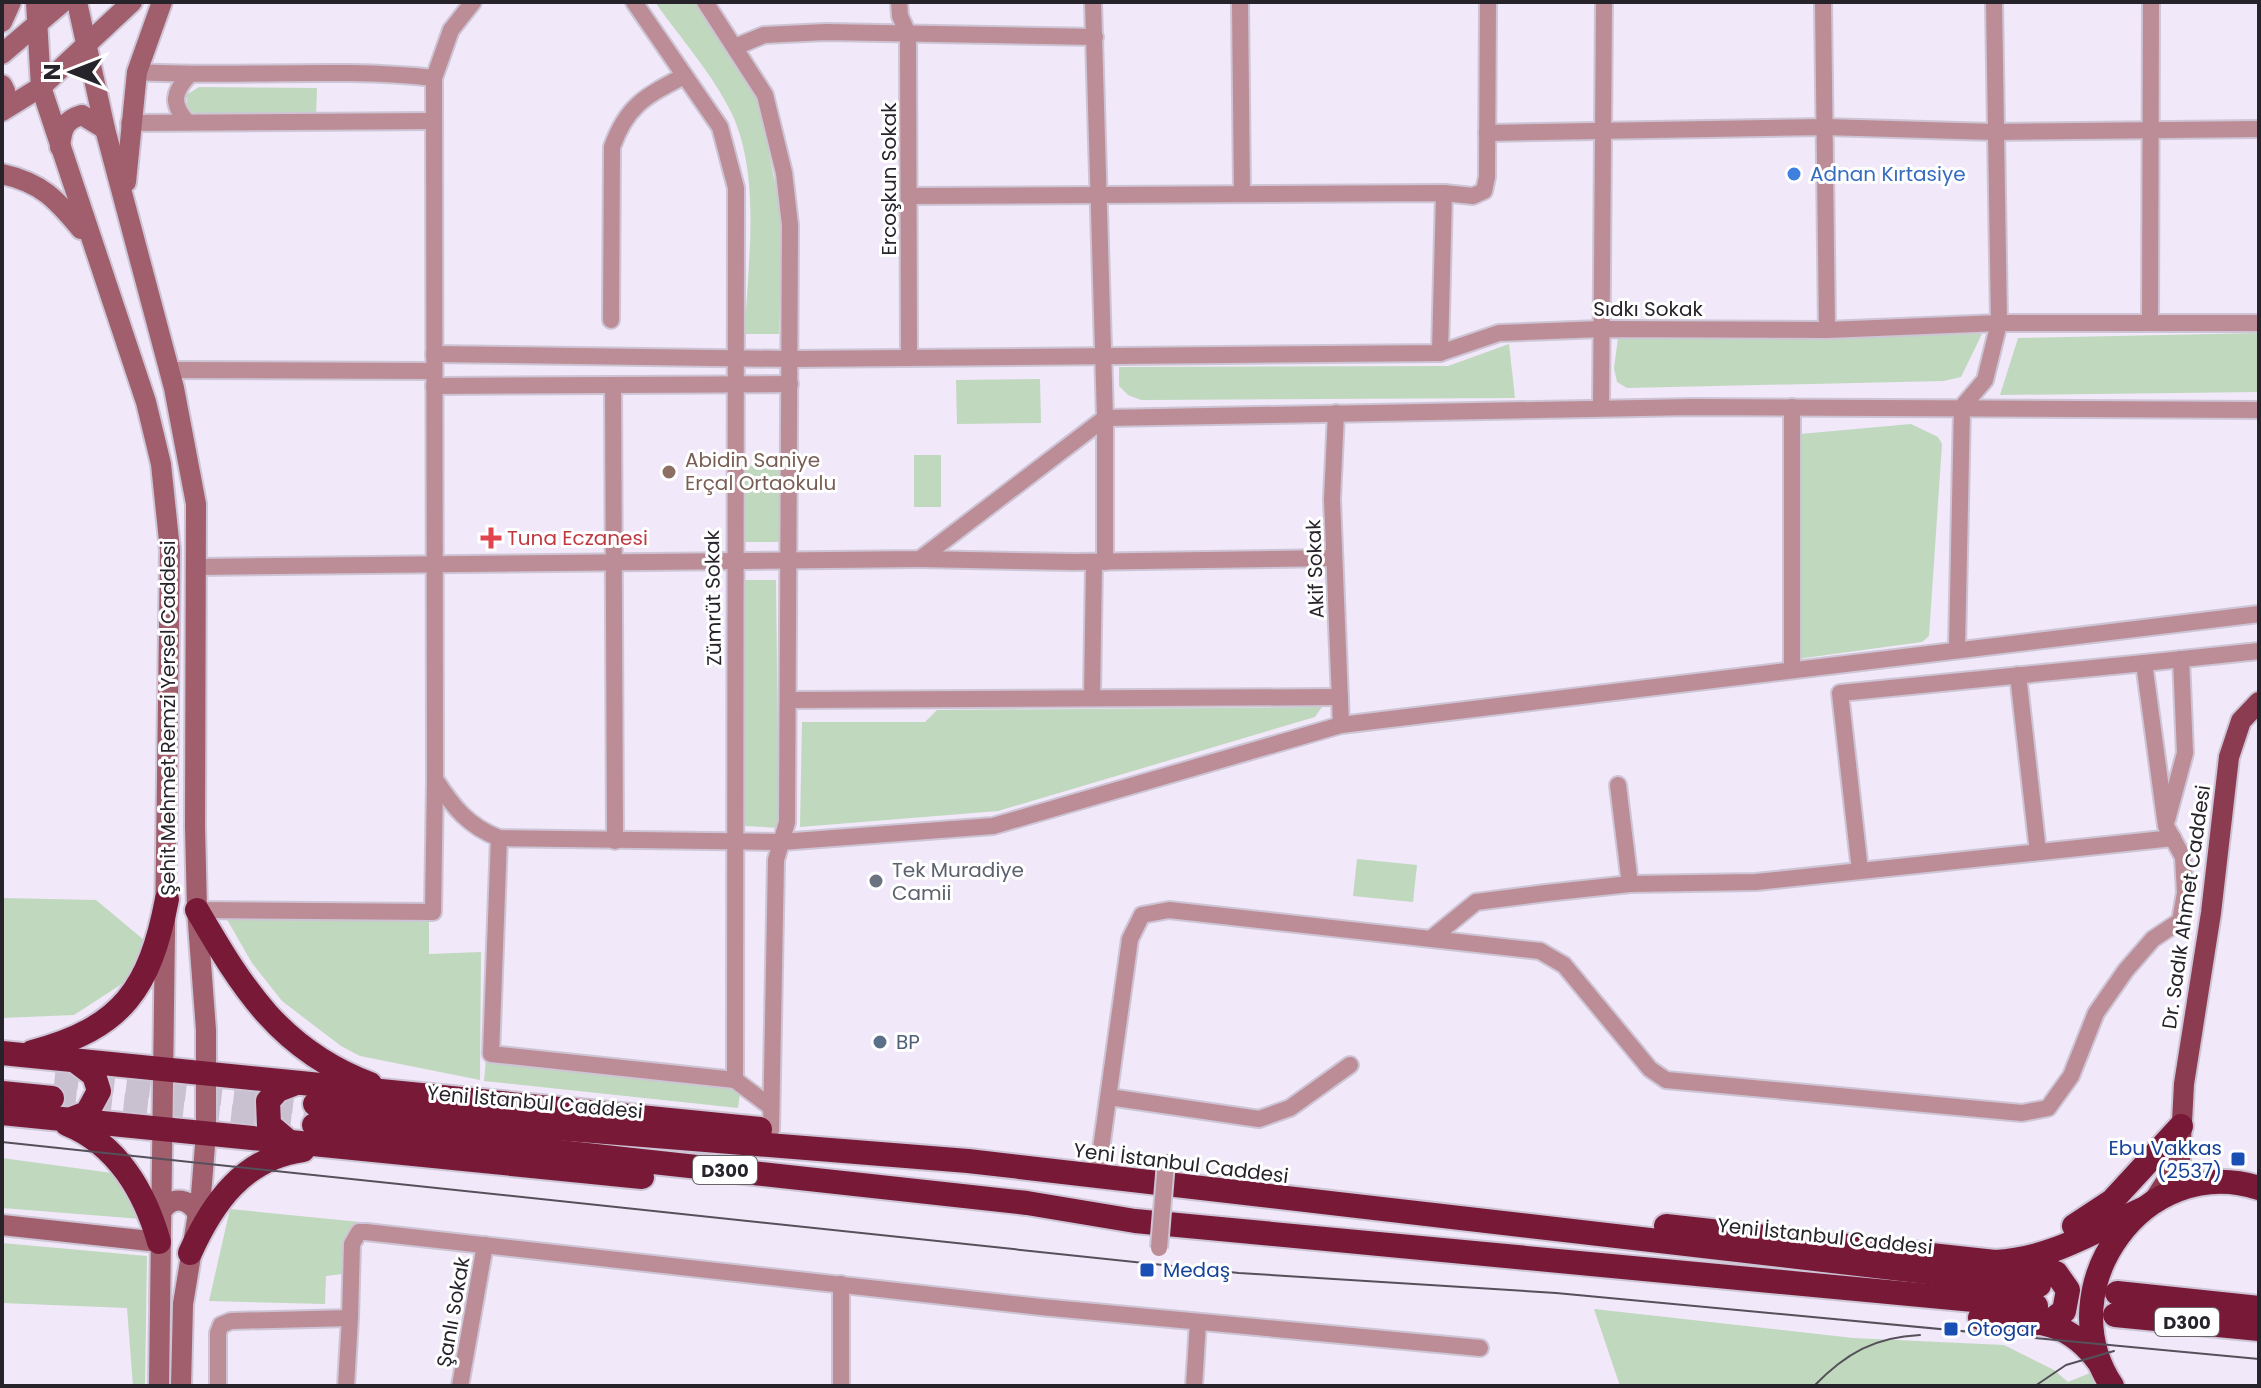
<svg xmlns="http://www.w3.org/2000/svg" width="2261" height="1388" font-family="Poppins,sans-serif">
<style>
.green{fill:#c0d8be}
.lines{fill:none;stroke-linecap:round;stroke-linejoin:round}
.highway-tunnel{stroke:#c9c1d0;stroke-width:24;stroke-dasharray:24 12;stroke-linecap:butt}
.street-casing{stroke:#cdc5d5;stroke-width:20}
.secondary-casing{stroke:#cdc5d5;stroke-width:24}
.primary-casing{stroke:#cdc5d5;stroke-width:24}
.highway-casing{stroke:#cdc5d5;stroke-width:28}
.street{stroke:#bc8d96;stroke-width:16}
.secondary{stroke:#a15e6d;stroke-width:20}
.primary{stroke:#8c3c50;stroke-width:20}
.highway{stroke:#781938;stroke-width:24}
.tram{stroke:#55505a;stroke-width:2}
.street-bridge-casing{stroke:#cdc5d5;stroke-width:20;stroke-linecap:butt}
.street-bridge{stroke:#bc8d96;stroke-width:16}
.shop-dot{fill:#3f7fe0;stroke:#fff;stroke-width:3}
.education-dot{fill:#8d6e63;stroke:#fff;stroke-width:3}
.health-dot{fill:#e0444e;stroke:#fff;stroke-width:3}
.worship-dot{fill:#6b7280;stroke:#fff;stroke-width:3}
.service-dot{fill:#5c6f8a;stroke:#fff;stroke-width:3}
.transit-dot{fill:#1a4fb4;stroke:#fff;stroke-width:3}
.labels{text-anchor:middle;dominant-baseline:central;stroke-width:6;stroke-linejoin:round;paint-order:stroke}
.shield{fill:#fff;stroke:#68656a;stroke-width:2}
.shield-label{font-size:18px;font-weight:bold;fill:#27232a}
.shop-label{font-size:20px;fill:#366cbe;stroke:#fff;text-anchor:start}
.street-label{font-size:20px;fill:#27232a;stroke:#fff}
.education-label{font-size:20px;fill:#785e54;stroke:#fff;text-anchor:start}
.health-label{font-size:20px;fill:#be3a42;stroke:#fff;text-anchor:start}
.worship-label{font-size:20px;fill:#5b616d;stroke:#fff;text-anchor:start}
.service-label{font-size:20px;fill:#4e5e75;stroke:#fff;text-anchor:start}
.transit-label{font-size:20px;fill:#164399;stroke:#fff;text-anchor:start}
</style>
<rect width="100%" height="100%" fill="#f1e8fa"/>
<g class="green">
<path d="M 655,2 L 697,2 L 757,91 L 782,219 L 779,334 L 745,334 C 747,266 762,179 732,114 C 713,74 680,38 655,2 Z"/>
<polygon points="199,87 317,88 316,116 196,114 188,110 186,95"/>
<polygon points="2259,333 2259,392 2000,395 2018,338"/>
<polygon points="1982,334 1961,377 1944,381 1627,388 1617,382 1614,368 1618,338"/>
<polygon points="1509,344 1515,398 1141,400 1128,395 1119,386 1119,367 1448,366"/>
<polygon points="1040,379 1041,423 957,424 956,380"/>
<polygon points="1911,424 1938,437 1942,444 1929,636 1922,642 1797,659 1800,434"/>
<rect x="914" y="455" width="27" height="52"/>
<rect x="743" y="466" width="36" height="76"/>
<polygon points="742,580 776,580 779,828 745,826"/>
<polygon points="1322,707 1315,717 998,811 800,827 802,722 925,722 937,710"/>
<polygon points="1357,859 1417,865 1413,902 1353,896"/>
<polygon points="2,898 96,900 144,940 131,978 74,1015 2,1018"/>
<polygon points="225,916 429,918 429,954 481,952 480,1080 360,1056 341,1046 282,1001 252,963"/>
<polygon points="486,1059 741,1086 738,1108 484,1081"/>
<polygon points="2,1158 112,1173 143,1215 141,1219 2,1208"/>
<polygon points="230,1209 360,1222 359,1272 326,1276 325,1304 209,1301"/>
<polygon points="2,1243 147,1256 145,1386 133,1386 127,1308 2,1303"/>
<polygon points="1594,1309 1853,1338 2004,1345 2054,1370 2068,1382 2090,1373 2095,1386 1620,1386"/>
</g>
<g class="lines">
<g class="highway-tunnel">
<polyline points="55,1075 315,1104"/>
<polyline points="52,1098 314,1125"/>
</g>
<g class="street-casing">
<g id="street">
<path d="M 473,2 L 451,30 L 434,78 L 435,779 C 453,807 468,826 499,838 L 781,842 L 993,826 L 1341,725 L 2259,614"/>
<polyline points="634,2 720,127 736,188 735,1080 771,1107"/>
<polyline points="705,2 765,95 784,173 790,225 787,822 776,860 771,1130"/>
<polyline points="899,2 900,16 908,34 909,358"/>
<polyline points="1093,2 1105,418 1105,562"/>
<polyline points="1240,2 1242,193"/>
<polyline points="1823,2 1827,330"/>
<polyline points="735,47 764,35 826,32 1095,37"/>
<path d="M 137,72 C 235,78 335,67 434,78"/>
<path d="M 187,122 C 171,103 173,93 189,75"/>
<polyline points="129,123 432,121"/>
<polyline points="1487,133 1825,127 1994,132 2259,129"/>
<polyline points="909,196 1444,193 1473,196 1484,191 1487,177 1488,2"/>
<path d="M 611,320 L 612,147 C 627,105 646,96 684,76"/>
<polyline points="2150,323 2151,2"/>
<polyline points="1440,353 1444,193"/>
<polyline points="434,354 790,359 1440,353 1499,333 1601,329 1827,330 1999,323 2259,323"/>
<polyline points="169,370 434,371"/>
<polyline points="613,385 615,841"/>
<polyline points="434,386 790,384"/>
<polyline points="1792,407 1792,669"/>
<polyline points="1601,408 1604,2"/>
<polyline points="1336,413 1332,499 1341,725"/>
<polyline points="920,559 1073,562 1334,558"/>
<polyline points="197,567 920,559 1105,418 1693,407 2259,410"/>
<polyline points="1957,648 1962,407 1985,380 1999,323 1994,2"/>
<polyline points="2018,675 2038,852"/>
<polyline points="1092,697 1094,562"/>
<polyline points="790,700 1340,697"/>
<polyline points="1618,785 1630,884"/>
<polyline points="2167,820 2185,753 2181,659"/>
<polyline points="499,838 491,1054 735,1080"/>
<polyline points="1860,871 1840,693 2144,663"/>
<polyline points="197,910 433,912 435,780"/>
<polyline points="1433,937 1476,902 1546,893 1630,884 1756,882 2173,838"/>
<polyline points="1109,1097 1259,1119 1290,1108 1350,1065"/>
<polyline points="1097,1178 1130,939 1142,915 1169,910 1540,951 1564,965 1650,1069 1666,1080 2022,1113 2048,1108 2071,1076 2096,1013 2126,970 2153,939 2180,921 2185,893 2183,857 2166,826 2144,663 2259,651"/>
<polyline points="841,1284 841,1386"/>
<polyline points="218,1386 218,1333 221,1325 231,1321 350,1318 352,1244 359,1232 366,1232 1041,1307 1480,1348"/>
<polyline points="346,1386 350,1318"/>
<polyline points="460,1386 485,1245"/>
<polyline points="1194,1386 1198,1322"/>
</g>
</g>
<g class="secondary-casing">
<g id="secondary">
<polyline points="36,2 41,87 146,402 161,464 170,550 159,1386"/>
<polyline points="77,2 105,129 174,388 196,504 195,827 197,910 206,1030 206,1133 201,1195 183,1304 181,1386"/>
<polyline points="2,22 11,2"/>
<polyline points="2,54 63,2"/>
<polyline points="2,85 5,91 2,105"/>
<polyline points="2,111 41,87 132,2"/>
<path d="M 60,147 C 62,129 64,120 82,115 L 105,129"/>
<path d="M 2,174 C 42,183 56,199 81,229"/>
<polyline points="126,182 137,72 162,2"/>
<path d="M 160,1214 C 170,1196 187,1196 198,1214"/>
<polyline points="2,1225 159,1242"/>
</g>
</g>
<g class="primary-casing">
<polyline id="primary" points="2152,1203 2180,1160 2184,1084 2211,913 2229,757 2241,721 2259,702"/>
</g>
<g class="highway-casing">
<g id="highway">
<path d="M 197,910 C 243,989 280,1050 370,1084"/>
<path d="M 32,1052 C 123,1028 150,988 167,899"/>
<polyline points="2,1053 760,1129"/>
<polyline points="2,1093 52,1098"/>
<polyline points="315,1104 519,1125 968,1161 2039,1285"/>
<polyline points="2,1113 642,1177"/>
<polyline points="69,1120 87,1113 99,1091 94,1075 74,1060"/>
<path d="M 67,1124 C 117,1144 145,1192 159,1242"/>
<polyline points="314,1125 1027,1203 1135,1221 2036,1306"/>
<polyline points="289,1142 269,1125 268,1101 278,1090 296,1083"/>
<path d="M 1666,1226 L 1995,1262 C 2055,1258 2091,1232 2143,1209"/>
<polyline points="2074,1226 2112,1201 2181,1126"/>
<path d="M 190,1253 C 213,1202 244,1158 303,1150"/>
<polyline points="2019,1265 2056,1273 2068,1290 2064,1311 2053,1319 2037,1323"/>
<polyline points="2117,1293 2259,1308"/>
<polyline points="2115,1315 2259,1329"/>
<path d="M 1980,1318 C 2033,1323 2064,1315 2099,1362"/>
<path d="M 2112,1386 C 2047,1288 2144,1151 2259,1188"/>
</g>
</g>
<use href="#street" class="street"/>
<use href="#secondary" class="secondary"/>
<use href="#primary" class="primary"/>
<use href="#highway" class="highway"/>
<g class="tram">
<polyline points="2,1142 1239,1273 1556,1293 2259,1359"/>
<path d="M 1814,1386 C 1846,1353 1875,1337 1920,1335"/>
<polyline points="2035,1386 2066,1365 2114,1351"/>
</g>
<g class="street-bridge-casing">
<polyline id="street-bridge" points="1159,1248 1166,1162"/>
</g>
<use href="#street-bridge" class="street-bridge"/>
</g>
<circle class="shop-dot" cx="1794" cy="174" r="8"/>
<circle class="education-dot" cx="669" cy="472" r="8"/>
<path class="health-dot" d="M487 526h8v8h8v8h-8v8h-8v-8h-8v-8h8z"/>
<circle class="worship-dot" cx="876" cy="881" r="8"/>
<circle class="service-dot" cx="880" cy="1042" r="8"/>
<g class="transit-dot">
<rect x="2230" y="1151" width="16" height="16" rx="4"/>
<rect x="1139" y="1262" width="16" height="16" rx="4"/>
<rect x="1943" y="1321" width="16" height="16" rx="4"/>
</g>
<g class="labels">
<g class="shield">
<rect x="693" y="1156" width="64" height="28" rx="6"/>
<rect x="2155" y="1308" width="64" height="28" rx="6"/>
</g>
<g class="shield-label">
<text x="725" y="1170">D300</text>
<text x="2187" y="1322">D300</text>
</g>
<g class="shop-label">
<text x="1810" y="174">Adnan Kırtasiye</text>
</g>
<g class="street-label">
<text transform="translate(889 179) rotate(-90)">Ercoşkun Sokak</text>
<text x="1648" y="309">Sıdkı Sokak</text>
<text transform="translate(1315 569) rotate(-92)">Akif Sokak</text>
<text transform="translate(713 598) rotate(-91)">Zümrüt Sokak</text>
<text transform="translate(168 718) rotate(-90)">Şehit Mehmet Remzi Yersel Caddesi</text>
<text transform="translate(2186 907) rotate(-82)">Dr. Sadık Ahmet Caddesi</text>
<text transform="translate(535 1102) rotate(5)">Yeni İstanbul Caddesi</text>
<text transform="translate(1181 1163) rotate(7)">Yeni İstanbul Caddesi</text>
<text transform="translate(1825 1236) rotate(6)">Yeni İstanbul Caddesi</text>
<text transform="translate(453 1312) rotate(-80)">Şanlı Sokak</text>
</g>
<g class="education-label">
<text x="685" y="460">Abidin Saniye<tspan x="685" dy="23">Erçal Ortaokulu</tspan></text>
</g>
<g class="health-label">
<text x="507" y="538">Tuna Eczanesi</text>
</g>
<g class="worship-label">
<text x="892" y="870">Tek Muradiye<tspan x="892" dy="23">Camii</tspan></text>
</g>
<g class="service-label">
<text x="896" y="1042">BP</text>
</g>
<g class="transit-label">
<text x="2222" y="1148" text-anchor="end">Ebu Vakkas<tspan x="2222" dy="23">(2537)</tspan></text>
<text x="1163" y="1270">Medaş</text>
<text x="1967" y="1329">Otogar</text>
</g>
</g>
<rect width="2261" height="1388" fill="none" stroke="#27232a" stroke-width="8"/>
<g transform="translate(72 72) rotate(270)" stroke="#ffffff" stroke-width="6" paint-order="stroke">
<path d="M0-6L14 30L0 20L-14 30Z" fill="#27232a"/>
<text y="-12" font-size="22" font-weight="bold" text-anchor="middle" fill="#27232a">N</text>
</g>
</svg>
